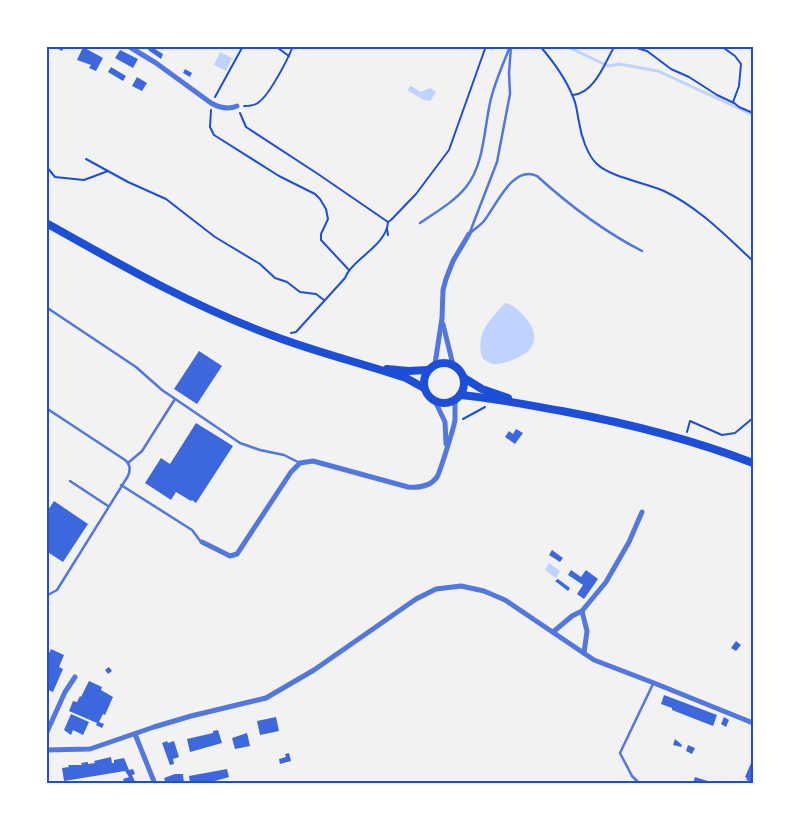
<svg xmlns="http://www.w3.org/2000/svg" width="799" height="830" font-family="'Noto Sans',sans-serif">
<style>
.water{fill:#bfd3fe}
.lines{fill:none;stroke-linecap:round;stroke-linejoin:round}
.stream{stroke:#bfd3fe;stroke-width:3}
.building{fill:#3d67dc}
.path{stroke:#1d4ed8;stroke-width:2}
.service{stroke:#5277de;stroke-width:2.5}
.minor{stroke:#5277de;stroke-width:5}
.secondary{stroke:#1d4ed8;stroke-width:8}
.neatline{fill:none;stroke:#1d4ed8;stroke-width:2}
</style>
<rect width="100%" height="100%" fill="#f2f2f2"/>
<g class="water">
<polygon points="220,52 232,58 226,71 214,65"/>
<polygon points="411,86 421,92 430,88 436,92 430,101 424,100 408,91 409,87"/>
<path d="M 505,303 C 512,304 516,308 521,313 C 541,332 539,351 512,360 C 506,362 499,365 493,364 C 489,363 485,360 482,358 C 476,331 488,323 505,303 Z"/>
<polygon points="549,563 560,571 556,578 545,570"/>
</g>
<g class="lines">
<polyline class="stream" points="566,46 608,66 619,64 658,71 753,115"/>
</g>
<g class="building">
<polygon points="53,46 65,46 62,51"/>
<polygon points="150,46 163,54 161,59 148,50"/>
<polygon points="83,47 103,58 96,71 89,68 91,65 77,60"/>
<polygon points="120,50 138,59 133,68 115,58"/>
<polygon points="111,67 126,76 123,81 108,72"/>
<polygon points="185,69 192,73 190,77 183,73"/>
<polygon points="137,77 147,83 142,91 132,86"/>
<polygon points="199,351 222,366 197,404 174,389"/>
<polygon points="196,423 233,446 196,503 192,500 191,501 176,492 171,500 145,483 161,458 170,464"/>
<polygon points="516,429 523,433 515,444 505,437 509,431 513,434"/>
<polygon points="54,501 88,524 63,562 46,551 46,513"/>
<polygon points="552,550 563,558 560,562 549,555"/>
<polygon points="571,570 581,577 586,570 598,579 584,599 577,594 583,585 568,575"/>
<polygon points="558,579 570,588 568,591 555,581"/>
<polygon points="736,641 741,645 736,651 731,648"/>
<polygon points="51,649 64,655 59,667 63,669 53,692 46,689 46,659"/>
<polygon points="109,667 112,671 108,674 105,670"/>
<polygon points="89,681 102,687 101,690 113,697 105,715 103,714 99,722 104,724 102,728 96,725 97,723 69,711 73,701 77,702 80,696 81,697"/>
<polygon points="664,695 717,715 713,726 672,710 672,708 661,704"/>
<polygon points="71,714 89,722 83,735 73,730 71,735 64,730"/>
<polygon points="276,717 279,731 260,735 257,721"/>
<polygon points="724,717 729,720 726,727 721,724"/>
<polygon points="218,730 222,743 190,752 187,739 213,733 213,731"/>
<polygon points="247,733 250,746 235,749 232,738"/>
<polygon points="675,739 682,745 681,747 673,745"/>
<polygon points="167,741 168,743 174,741 179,757 173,759 174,764 170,765 162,743"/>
<polygon points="688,745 695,748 692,754 686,751"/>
<polygon points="289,753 291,761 280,764 279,759 286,757 285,754"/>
<polygon points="111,757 112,763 114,763 114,760 124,758 129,770 133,769 135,774 132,775 136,784 125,784 123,779 129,777 125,771 64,781 62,768 69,767 68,765 82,765 81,763 88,762 88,764 95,763 94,761"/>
<polygon points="751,763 753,764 753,782 746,780 747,778 745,777"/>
<polygon points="227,769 229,777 204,784 190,784 189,776"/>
<polygon points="175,774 183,774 184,784 166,784 164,778"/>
<polygon points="695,777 714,783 714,784 693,784"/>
</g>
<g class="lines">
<g class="path">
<polyline points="275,46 289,56"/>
<path d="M 540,46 C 552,60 566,79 573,97 C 577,105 577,114 579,122 C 581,135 587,155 597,164 C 610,177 646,183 664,191 C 698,207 725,235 753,261"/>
<polyline points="630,46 647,51 671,69 689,77 717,95 734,103"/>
<polyline points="721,46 735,56 741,64 739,86 733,102 739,107 753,113"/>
<path d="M 573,95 C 594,93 604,65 613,49 L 612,46"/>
<polyline points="215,97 243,46"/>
<path d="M 244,106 C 249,106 255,106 259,102 C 270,94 288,59 293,46"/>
<polyline points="211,110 210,127 214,135 279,176 315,194 320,199 326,209 328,219 321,234 321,240 349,270"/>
<polyline points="240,113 246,127 318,174 388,222"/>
<polyline points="86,159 128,182 166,199 215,237 260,264 275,278 287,282 300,292 316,294 324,300"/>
<polyline points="46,166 55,177 84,180 108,171"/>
<polyline points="387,229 388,235"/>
<path d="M 291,333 L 296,332 L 345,278 C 346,276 347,273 349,271 C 358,257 387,243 388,222 L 391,220 L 416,194 L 449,150 L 486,46"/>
<polyline points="463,419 485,407"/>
<polyline points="687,432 690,421 722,435 735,433 753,418"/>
</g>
<g class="service">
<path d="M 420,223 C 436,212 454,202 466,187 C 484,165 484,130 490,103 C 494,84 502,67 509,49"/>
<polyline points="470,232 497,162 510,94 509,73 511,46"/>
<path d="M 469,234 C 474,229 480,226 484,221 C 496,206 513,164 537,176 C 570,206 603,231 642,251"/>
<polyline points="46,307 136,367 162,390 240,443 260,450 284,455 300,463"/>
<path d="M 46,408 L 125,460 C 130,464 131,469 128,476 L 57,590 L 46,596"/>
<polyline points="128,463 142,451 175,399"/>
<polyline points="70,481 108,506"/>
<polyline points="121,485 192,530 201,542"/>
<polyline points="640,784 632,776 620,753 653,684"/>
</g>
<g class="minor">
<path d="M 128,46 L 156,63 L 211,103 C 220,108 228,110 237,106"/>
<polyline points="443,324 453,365"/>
<polyline points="435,364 442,318 443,290 446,279 453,261 469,234"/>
<polyline points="435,401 445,422 446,444"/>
<path d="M 202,542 L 230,556 L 237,554 L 291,472 L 300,463 L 313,461 L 408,487 C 419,488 430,487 437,477 C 440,472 454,427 455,420 C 455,414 455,407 455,400"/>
<polyline points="582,611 587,631 584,653"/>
<polyline points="553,632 572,616 582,611 606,582 629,542 642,512"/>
<polyline points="46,734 65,692 75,677"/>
<polyline points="135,734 155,784"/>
<polyline points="46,750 90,749 154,727 191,716 266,698 314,670 416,599 436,589 461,586 484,591 505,600 594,660 654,683 753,723"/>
</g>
<g class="secondary">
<path d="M 46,223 C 119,264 192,306 271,335 C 315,352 361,363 406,378 L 424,388"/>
<circle cx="444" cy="383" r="20"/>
<polyline points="387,369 408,371 428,370"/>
<polyline points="464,378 482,389 508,398"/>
<path d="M 460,395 C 494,398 528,405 562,411 C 626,423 691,439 753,463"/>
</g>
</g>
<rect width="799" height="830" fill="none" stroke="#ffffff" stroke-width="95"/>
<rect x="48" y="48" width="704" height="734" class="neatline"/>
</svg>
